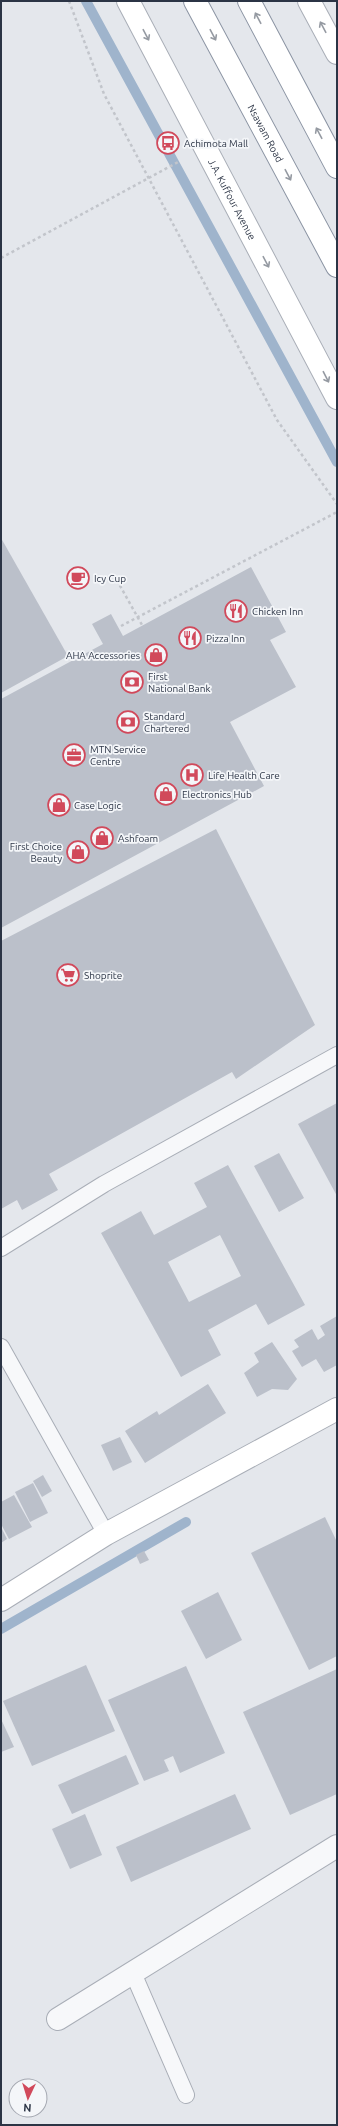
<svg xmlns="http://www.w3.org/2000/svg" width="338" height="2126" font-family="Ubuntu,sans-serif">
<style>
.lines{fill:none;stroke-linecap:round;stroke-linejoin:round}
.stream{stroke:#9fb4cc;stroke-width:10}
.building{fill:#bbc0ca;fill-rule:evenodd}
.service-casing{stroke:#a9aeb7;stroke-width:18}
.minor-casing{stroke:#a9aeb7;stroke-width:24}
.secondary-casing{stroke:#a9aeb7;stroke-width:24}
.trunk-casing{stroke:#8b94a3;stroke-width:24}
.path{stroke:#c2c5cb;stroke-width:2.5;stroke-dasharray:3 3;stroke-linecap:butt}
.service{stroke:#f7f8fa;stroke-width:16}
.minor{stroke:#f7f8fa;stroke-width:22}
.secondary{stroke:#fff;stroke-width:22}
.trunk{stroke:#fff;stroke-width:22}
.oneway{stroke:#959aa2}
.labels{text-anchor:middle;dominant-baseline:central;stroke-width:3.5;stroke-linejoin:round;paint-order:stroke}
.street-label{font-size:10px;fill:#2b3445;stroke:#f4f6f9}
.poi-label{font-size:10px;fill:#2b3445;stroke:#f4f6f9;text-anchor:start}
</style>
<rect width="100%" height="100%" fill="#e4e7ec"/>
<g class="lines">
<g class="stream">
<polyline points="86,1 337,462"/>
<polyline points="1,1629 186,1522"/>
</g>
</g>
<g class="building">
<polygon points="1,538 68,656 1,693"/>
<polygon points="251,567 286,632 270,640 296,687 230,722 264,786 1,928 1,699 103,644 92,624 111,614 123,636"/>
<polygon points="216,829 315,1025 236,1079 232,1072 49,1174 58,1190 22,1210 17,1200 1,1209 1,941"/>
<polygon points="337,1103 337,1196 298,1124"/>
<polygon points="279,1153 304,1198 279,1212 254,1166"/>
<path d="M 228,1165 L 305,1305 L 268,1325 L 256,1304 L 208,1330 L 221,1355 L 181,1377 L 101,1233 L 141,1211 L 154,1235 L 207,1207 L 194,1183 ZM 220,1235 L 241,1276 L 189,1302 L 168,1262 Z"/>
<polygon points="337,1316 337,1365 324,1372 316,1359 302,1367 292,1351 299,1347 294,1340 312,1329 318,1340 325,1335 320,1326"/>
<polygon points="272,1342 297,1379 288,1390 272,1389 257,1397 244,1373 259,1362 254,1353"/>
<polygon points="208,1384 226,1413 145,1463 125,1431 157,1411 159,1415"/>
<polygon points="120,1437 132,1462 113,1471 101,1445"/>
<polygon points="43,1475 52,1491 42,1497 33,1481"/>
<polygon points="33,1483 48,1513 30,1522 15,1492"/>
<polygon points="14,1495 32,1527 9,1539 1,1524 1,1502"/>
<polygon points="325,1517 337,1542 337,1656 309,1670 251,1553"/>
<polygon points="1,1527 7,1539 1,1543"/>
<polygon points="144,1551 149,1560 140,1564 136,1555"/>
<polygon points="218,1592 242,1640 206,1659 181,1611"/>
<polygon points="86,1665 115,1731 32,1766 3,1701"/>
<polygon points="186,1666 225,1753 180,1773 173,1756 164,1760 169,1771 144,1781 108,1700"/>
<polygon points="337,1669 337,1794 290,1815 243,1712"/>
<polygon points="1,1719 14,1747 1,1752"/>
<polygon points="126,1755 139,1784 72,1814 58,1785"/>
<polygon points="235,1794 251,1829 131,1882 116,1847"/>
<polygon points="85,1814 102,1855 70,1869 52,1829"/>
</g>
<g class="lines">
<g class="service-casing">
<g id="service">
<polyline points="1,1248 104,1184 337,1055"/>
<polyline points="1,1347 106,1534"/>
<polyline points="133,1973 186,2095"/>
</g>
</g>
<g class="minor-casing">
<polyline id="minor" points="58,2019 337,1846"/>
</g>
<g class="secondary-casing">
<g id="secondary">
<path id="s1" d="M 128,1 L 337,398"/>
<polyline points="309,1 337,53"/>
<polyline points="1,1600 106,1534 337,1409"/>
</g>
</g>
<g class="trunk-casing">
<g id="trunk">
<path id="s2" d="M 195,1 L 337,266"/>
<polyline points="249,1 337,167"/>
</g>
</g>
<g class="path">
<polyline points="69,1 104,94 277,420 337,504"/>
<polyline points="1,258 180,161"/>
<polyline points="114,575 142,625"/>
<polyline points="121,626 337,512"/>
</g>
<use href="#service" class="service"/>
<use href="#minor" class="minor"/>
<use href="#secondary" class="secondary"/>
<use href="#trunk" class="trunk"/>
</g>
<defs><path id="oneway-shaft" d="M-6 0H5M1.5-3L5.5 0L1.5 3" fill="none" stroke-width="1.6" stroke-linecap="round" stroke-linejoin="round"/></defs>
<g class="oneway">
<use href="#oneway-shaft" transform="translate(258 18) rotate(-118)"/>
<use href="#oneway-shaft" transform="translate(323 27) rotate(-118)"/>
<use href="#oneway-shaft" transform="translate(146 35) rotate(62)"/>
<use href="#oneway-shaft" transform="translate(213 35) rotate(62)"/>
<use href="#oneway-shaft" transform="translate(319 133) rotate(-118)"/>
<use href="#oneway-shaft" transform="translate(288 175) rotate(62)"/>
<use href="#oneway-shaft" transform="translate(266 262) rotate(62)"/>
<use href="#oneway-shaft" transform="translate(326 377) rotate(63)"/>
</g>
<defs>
<g id="bus-ring" transform="scale(1.15)"><circle r="9.5" fill="#f4f6f9" stroke="#d1495b" stroke-width="1.5"/><path d="M-5-6H5V4H4V6H2V4H-2V6H-4V4H-5ZM-3.5-4V0h7V-4ZM-3.5 1.2v1.5H-2V1.2ZM2 1.2v1.5H3.5V1.2Z" fill="#d1495b"/></g>
<g id="cafe-ring" transform="scale(1.15)"><circle r="9.5" fill="#f4f6f9" stroke="#d1495b" stroke-width="1.5"/><path d="M-5.5-4.5H6V0H3Q3 3.5 0 3.5H-2.5Q-5.5 3.5-5.5 0ZM3-3.2v2h1.7v-2ZM-6 4.5H4V6H-6Z" fill="#d1495b"/></g>
<g id="restaurant-ring" transform="scale(1.15)"><circle r="9.5" fill="#f4f6f9" stroke="#d1495b" stroke-width="1.5"/><path d="M-5-6h1v4h1v-4h1v4h1v-4h1v5L-1.5 .5V6h-2V.5L-5-1ZM5-6V6H3V1.5H1.5Q1.5-4 5-6Z" fill="#d1495b"/></g>
<g id="shop-ring" transform="scale(1.15)"><circle r="9.5" fill="#f4f6f9" stroke="#d1495b" stroke-width="1.5"/><path d="M-5-2.5h2.3a2.7 3.5 0 0 1 5.4 0H5L5.5 6h-11ZM-1.5-2.5h3a1.5 2.3 0 0 0-3 0Z" fill="#d1495b"/></g>
<g id="bank-ring" transform="scale(1.15)"><circle r="9.5" fill="#f4f6f9" stroke="#d1495b" stroke-width="1.5"/><path d="M-6-4H6V4H-6ZM0-2.3a2.3 2.3 0 1 0 0 4.6a2.3 2.3 0 1 0 0-4.6Z" fill="#d1495b"/></g>
<g id="office-ring" transform="scale(1.15)"><circle r="9.5" fill="#f4f6f9" stroke="#d1495b" stroke-width="1.5"/><path d="M-6-3h4V-5.5h4V-3h4V5H-6ZM-1-4.5V-3h2v-1.5ZM-6 0V1H6V0Z" fill="#d1495b"/></g>
<g id="hospital-ring" transform="scale(1.15)"><circle r="9.5" fill="#f4f6f9" stroke="#d1495b" stroke-width="1.5"/><path d="M-5-5h3v3.5h4V-5h3V5h-3V1.5h-4V5h-3Z" fill="#d1495b"/></g>
<g id="supermarket-ring" transform="scale(1.15)"><circle r="9.5" fill="#f4f6f9" stroke="#d1495b" stroke-width="1.5"/><path d="M-6-5.5h2.5l.6 2H6L4.5 2H-2.5L-4.4-4H-6ZM-1.5 3.2a1.3 1.3 0 1 0 .1 0ZM3 3.2a1.3 1.3 0 1 0 .1 0Z" fill="#d1495b"/></g>
</defs>
<g fill-rule="evenodd">
<use href="#bus-ring" x="168" y="143"/>
<use href="#cafe-ring" x="78" y="578"/>
<use href="#restaurant-ring" x="236" y="611"/>
<use href="#restaurant-ring" x="190" y="638"/>
<use href="#shop-ring" x="156" y="655"/>
<use href="#bank-ring" x="132" y="682"/>
<use href="#bank-ring" x="128" y="722"/>
<use href="#office-ring" x="74" y="755"/>
<use href="#hospital-ring" x="192" y="775"/>
<use href="#shop-ring" x="166" y="794"/>
<use href="#shop-ring" x="59" y="805"/>
<use href="#shop-ring" x="102" y="838"/>
<use href="#shop-ring" x="78" y="852"/>
<use href="#supermarket-ring" x="68" y="975"/>
</g>
<g class="labels">
<g class="street-label">
<text stroke="none"><textPath href="#s2" startOffset="150">Nsawam Road</textPath></text>
<text stroke="none"><textPath href="#s1" startOffset="224">J.A. Kuffour Avenue</textPath></text>
</g>
<g class="poi-label">
<text x="184" y="143">Achimota Mall</text>
<text x="94" y="578">Icy Cup</text>
<text x="252" y="611">Chicken Inn</text>
<text x="206" y="638">Pizza Inn</text>
<text x="140" y="655" text-anchor="end">AHA Accessories</text>
<text x="148" y="676">First<tspan x="148" dy="12">National Bank</tspan></text>
<text x="144" y="716">Standard<tspan x="144" dy="12">Chartered</tspan></text>
<text x="90" y="749">MTN Service<tspan x="90" dy="12">Centre</tspan></text>
<text x="208" y="775">Life Health Care</text>
<text x="182" y="794">Electronics Hub</text>
<text x="74" y="805">Case Logic</text>
<text x="118" y="838">Ashfoam</text>
<text x="62" y="846" text-anchor="end">First Choice<tspan x="62" dy="12">Beauty</tspan></text>
<text x="84" y="975">Shoprite</text>
</g>
</g>
<rect width="338" height="2126" fill="none" stroke="#2b3445" stroke-width="4"/>
<g transform="translate(28 2098) rotate(184)"><circle r="19" fill="#f4f6f9" stroke="#a4a8b1"/>
<path d="M0-3L7 15L0 10L-7 15Z" fill="#d1495b"/>
<text y="-6" font-size="11" font-weight="bold" text-anchor="middle" fill="#2b3445">N</text>
</g>
</svg>
